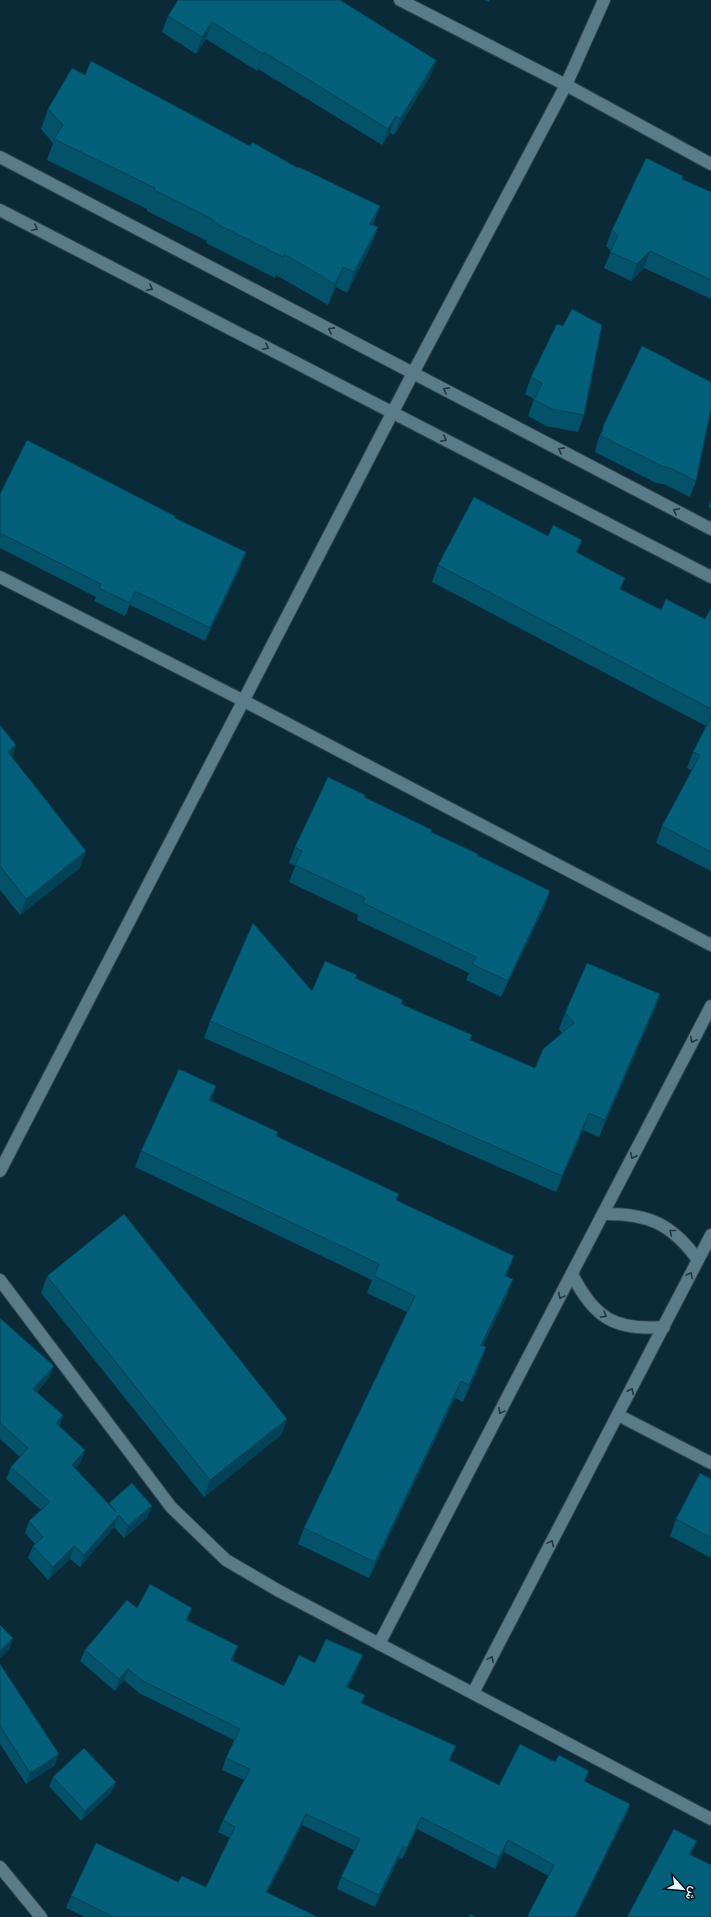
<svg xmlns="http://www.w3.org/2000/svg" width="711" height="1917" font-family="'Nunito Sans',Vazirmatn,sans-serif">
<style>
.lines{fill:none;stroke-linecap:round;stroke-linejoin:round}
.minor-casing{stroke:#32444d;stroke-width:14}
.minor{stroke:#5a7b8a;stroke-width:12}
.wall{fill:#03526a}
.shaded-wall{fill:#034256}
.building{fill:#045f7b;stroke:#034256}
.oneway{stroke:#23363f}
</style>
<rect width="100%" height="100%" fill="#092a36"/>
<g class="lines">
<g class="minor-casing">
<g id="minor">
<polyline points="400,0 566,85 711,164"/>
<polyline points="0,157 711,529"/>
<polyline points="0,210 711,577"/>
<polyline points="0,577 244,701 711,945"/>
<polyline points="0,1171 413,373 566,85 604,0"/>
<path d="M 603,1214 C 648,1213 672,1224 698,1260"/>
<path d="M 572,1274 C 594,1318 615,1331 664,1327"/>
<polyline points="0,1280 171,1507 226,1560 279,1591 711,1819"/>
<polyline points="618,1415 711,1463"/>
<polyline points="379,1644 711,1006"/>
<polyline points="473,1693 711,1235"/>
<polyline points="0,1867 41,1917"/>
</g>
</g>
<use href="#minor" class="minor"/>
</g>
<g class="wall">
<polygon points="178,0 436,60 430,77 394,135 390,133 382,145 258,69 257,71 206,39 196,54 162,32 168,16"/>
<polygon points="484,0 490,0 489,2"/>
<polygon points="48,109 378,227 370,248 347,293 336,287 328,305 276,275 275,278 206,243 207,241 147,211 147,209 47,160 53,143 41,129"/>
<polygon points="682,179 711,192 711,299 644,268 631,281 604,268 611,251 606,246 612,230"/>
<polygon points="557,324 584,415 578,432 546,426 528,416 534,399 525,394 531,377"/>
<polygon points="670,361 696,481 690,497 664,484 656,483 595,452 598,440 604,424"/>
<polygon points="0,494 175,518 241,566 205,641 130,605 125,616 94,601 96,597 0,548"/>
<polygon points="711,500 711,508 708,507"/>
<polygon points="548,536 582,540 577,553 621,590 661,610 705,619 711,608 711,871 656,843 662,826 692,771 687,768 693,752 706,726 432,582 438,565"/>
<polygon points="0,725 16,745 12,757 80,868 20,915 0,890"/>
<polygon points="364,798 477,855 550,891 544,908 501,997 466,980 469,973 357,920 358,915 289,882 295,866 289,863 295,847"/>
<polygon points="355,978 401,1004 472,1035 470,1040 535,1068 562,1033 559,1029 565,1013 654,1011 599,1137 583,1130 556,1192 204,1038 210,1021"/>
<polygon points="216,1086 211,1101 278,1132 277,1136 397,1200 508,1273 506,1277 507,1296 483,1346 486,1347 480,1364 463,1402 455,1398 369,1578 298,1544 304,1528 407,1312 367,1293 372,1280 135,1167 141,1151"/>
<polygon points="47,1276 287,1419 281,1435 204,1497 41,1293"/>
<polygon points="0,1318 49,1378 37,1392 63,1415 59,1427 81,1462 75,1468 108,1504 109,1503 152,1506 147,1518 124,1538 114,1527 80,1567 70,1559 48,1580 28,1558 33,1546 35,1544 25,1533 29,1521 41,1510 6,1479 11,1467 20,1457 0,1439"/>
<polygon points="711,1479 711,1558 670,1536 676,1519"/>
<polygon points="137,1608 187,1620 234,1657 232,1661 284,1686 315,1663 358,1667 348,1687 365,1695 362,1703 451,1758 450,1761 499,1785 555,1762 589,1771 585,1781 630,1804 626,1816 549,1876 504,1852 495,1869 417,1829 402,1859 399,1858 375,1907 337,1889 341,1877 354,1850 302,1825 267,1893 316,1917 85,1917 66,1908 71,1896 178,1882 206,1887 230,1838 218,1832 223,1820 244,1780 222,1770 226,1758 234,1740 139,1693 124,1680 115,1691 80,1661 85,1650"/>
<polygon points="0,1664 55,1765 26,1784 0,1744"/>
<polygon points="53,1777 112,1792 81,1821 49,1786"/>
</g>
<g class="shaded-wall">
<polygon points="212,22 206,39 196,54 202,37"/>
<polygon points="264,52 258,69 257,71 263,54"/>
<polygon points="436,60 430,77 394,135 400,119"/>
<polygon points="396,116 390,133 382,145 388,129"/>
<polygon points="380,206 373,227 370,224"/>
<polygon points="378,227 370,248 347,293 354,272"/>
<polygon points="650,251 644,268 631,281 637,264"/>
<polygon points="343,267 336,287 328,305 335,284"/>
<polygon points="582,540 576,557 576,552"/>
<polygon points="246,552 241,566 205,641 210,628"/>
<polygon points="625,578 619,595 620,589"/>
<polygon points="135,591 130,605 125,616 130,603"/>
<polygon points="16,745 10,762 8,752"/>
<polygon points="86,851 80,868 20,915 26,899"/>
<polygon points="550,891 544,908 501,997 508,981"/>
<polygon points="660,994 654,1011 599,1137 605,1120"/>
<polygon points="216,1086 210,1103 209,1100"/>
<polygon points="589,1113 583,1130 556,1192 562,1176"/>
<polygon points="514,1256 508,1273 499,1292 505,1276"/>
<polygon points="513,1279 507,1296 475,1362 481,1345"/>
<polygon points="486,1347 480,1364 463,1402 469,1385"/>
<polygon points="54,1366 49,1378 29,1401 33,1389"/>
<polygon points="461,1381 455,1398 369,1578 375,1562"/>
<polygon points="63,1415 59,1428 56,1423"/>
<polygon points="287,1419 281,1435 204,1497 210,1480"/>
<polygon points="85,1450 81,1462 68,1477 72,1465"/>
<polygon points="152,1506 147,1518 124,1538 128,1526"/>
<polygon points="119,1515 114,1527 80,1567 84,1555"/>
<polygon points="74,1546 70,1559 48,1580 53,1567"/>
<polygon points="192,1608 188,1619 181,1631 186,1620"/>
<polygon points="13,1638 9,1650 0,1658 0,1651"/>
<polygon points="238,1646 234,1657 226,1672 231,1660"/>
<polygon points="363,1655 358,1667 342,1698 346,1687"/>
<polygon points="128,1669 124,1680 115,1691 119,1679"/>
<polygon points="456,1746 451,1758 444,1772 449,1760"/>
<polygon points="59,1754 55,1765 26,1784 30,1773"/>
<polygon points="116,1782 112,1792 81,1821 85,1811"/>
<polygon points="630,1804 626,1816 576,1917 575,1917"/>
<polygon points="306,1814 302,1825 261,1904 266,1892"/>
<polygon points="421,1817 417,1829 402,1859 407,1848"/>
<polygon points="508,1840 504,1852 495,1869 499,1857"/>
<polygon points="697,1841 692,1853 685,1866 689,1854"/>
<polygon points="403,1846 399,1858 375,1907 379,1895"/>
</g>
<g class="building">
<polygon points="178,0 340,0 436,60 400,119 396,116 388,129 264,52 263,54 212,22 202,37 168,16"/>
<polygon points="91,61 250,146 252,142 298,168 299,167 380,206 370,224 378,227 354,272 343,267 335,284 284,254 283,257 213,222 214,220 154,190 155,188 54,139 63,125 48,109 72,68 85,75"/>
<polygon points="646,158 683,176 682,179 711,192 711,280 650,251 637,264 610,252 618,236 612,230"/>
<polygon points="572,309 602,325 584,415 552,409 534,400 542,383 531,377 557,324 563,326"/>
<polygon points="642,346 670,360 670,361 711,382 711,409 696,481 670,468 662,466 601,436 604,424"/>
<polygon points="27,440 175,516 175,518 246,552 210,628 135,591 130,603 99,588 101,584 0,533 0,494"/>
<polygon points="474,497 548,536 553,525 582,540 576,552 625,578 620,589 661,610 666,599 705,619 711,608 711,709 438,565"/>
<polygon points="711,717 711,852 662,826 700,755 693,752"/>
<polygon points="0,725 16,745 8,752 86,851 26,899 0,866"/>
<polygon points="328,777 365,795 364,797 432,830 431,832 478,854 477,855 550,891 508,981 472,964 476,957 363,903 365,898 295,865 302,851 295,847"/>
<polygon points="253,923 312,991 325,961 357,975 355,978 403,1000 401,1004 472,1035 470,1040 535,1068 543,1049 574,1023 565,1013 587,963 660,994 605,1120 589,1113 562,1176 210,1021"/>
<polygon points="179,1069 216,1086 209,1100 278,1132 276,1136 399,1194 396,1200 514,1256 505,1276 513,1279 481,1345 486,1347 469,1385 461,1381 375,1562 304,1528 415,1296 374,1276 379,1264 141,1151"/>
<polygon points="124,1214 287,1419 210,1480 47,1276"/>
<polygon points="0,1318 54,1366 33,1389 63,1415 56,1423 85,1450 72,1465 116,1512 109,1503 132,1483 152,1506 128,1526 119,1515 84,1555 74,1546 53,1567 33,1546 43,1537 29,1521 50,1502 11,1467 28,1448 0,1423"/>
<polygon points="700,1473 711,1479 711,1538 676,1519"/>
<polygon points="150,1584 192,1608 186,1620 238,1646 231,1660 284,1686 299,1655 315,1663 326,1639 363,1655 346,1687 365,1695 361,1703 456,1746 449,1760 499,1785 520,1744 555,1762 559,1755 589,1771 584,1781 630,1804 575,1917 527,1917 554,1865 508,1840 499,1857 421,1817 407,1848 403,1846 379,1895 341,1877 360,1839 306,1814 266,1892 316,1916 316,1917 114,1917 71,1896 96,1843 178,1882 182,1876 206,1887 235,1827 223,1820 250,1769 226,1758 240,1729 143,1681 128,1669 119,1679 85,1650 127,1600 137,1608"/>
<polygon points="0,1625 13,1638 0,1651"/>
<polygon points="0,1664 59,1754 30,1773 0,1726"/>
<polygon points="84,1748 116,1782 85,1811 53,1777"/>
<polygon points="674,1829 697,1841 689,1854 711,1865 711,1917 627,1917"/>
<polygon points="470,1914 476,1917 469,1917"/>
</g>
<defs><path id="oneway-chevron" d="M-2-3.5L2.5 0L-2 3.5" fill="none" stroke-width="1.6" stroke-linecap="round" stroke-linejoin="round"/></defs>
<g class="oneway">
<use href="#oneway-chevron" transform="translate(35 228) rotate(27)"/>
<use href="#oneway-chevron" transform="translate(150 288) rotate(27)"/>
<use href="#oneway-chevron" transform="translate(331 330) rotate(-152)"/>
<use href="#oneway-chevron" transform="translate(266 347) rotate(27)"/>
<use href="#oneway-chevron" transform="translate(446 390) rotate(-152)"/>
<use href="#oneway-chevron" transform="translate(444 439) rotate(27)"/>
<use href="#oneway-chevron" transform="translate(561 450) rotate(-152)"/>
<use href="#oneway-chevron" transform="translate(676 511) rotate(-152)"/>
<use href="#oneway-chevron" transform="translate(693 1040) rotate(117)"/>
<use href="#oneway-chevron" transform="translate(633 1156) rotate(117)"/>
<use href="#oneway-chevron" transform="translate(672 1232) rotate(-142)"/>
<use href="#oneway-chevron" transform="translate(690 1275) rotate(-63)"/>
<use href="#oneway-chevron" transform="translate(561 1296) rotate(118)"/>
<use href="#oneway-chevron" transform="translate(604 1315) rotate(30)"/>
<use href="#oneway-chevron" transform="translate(631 1391) rotate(-63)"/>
<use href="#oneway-chevron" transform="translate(501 1411) rotate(118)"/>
<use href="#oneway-chevron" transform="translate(551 1543) rotate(-62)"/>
<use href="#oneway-chevron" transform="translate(491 1659) rotate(-62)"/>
</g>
<g transform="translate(683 1889) rotate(117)" stroke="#051116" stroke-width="3" paint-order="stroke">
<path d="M0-3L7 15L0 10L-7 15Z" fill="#e3f5fd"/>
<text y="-6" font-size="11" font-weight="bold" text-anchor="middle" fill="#e3f5fd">ش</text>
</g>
</svg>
